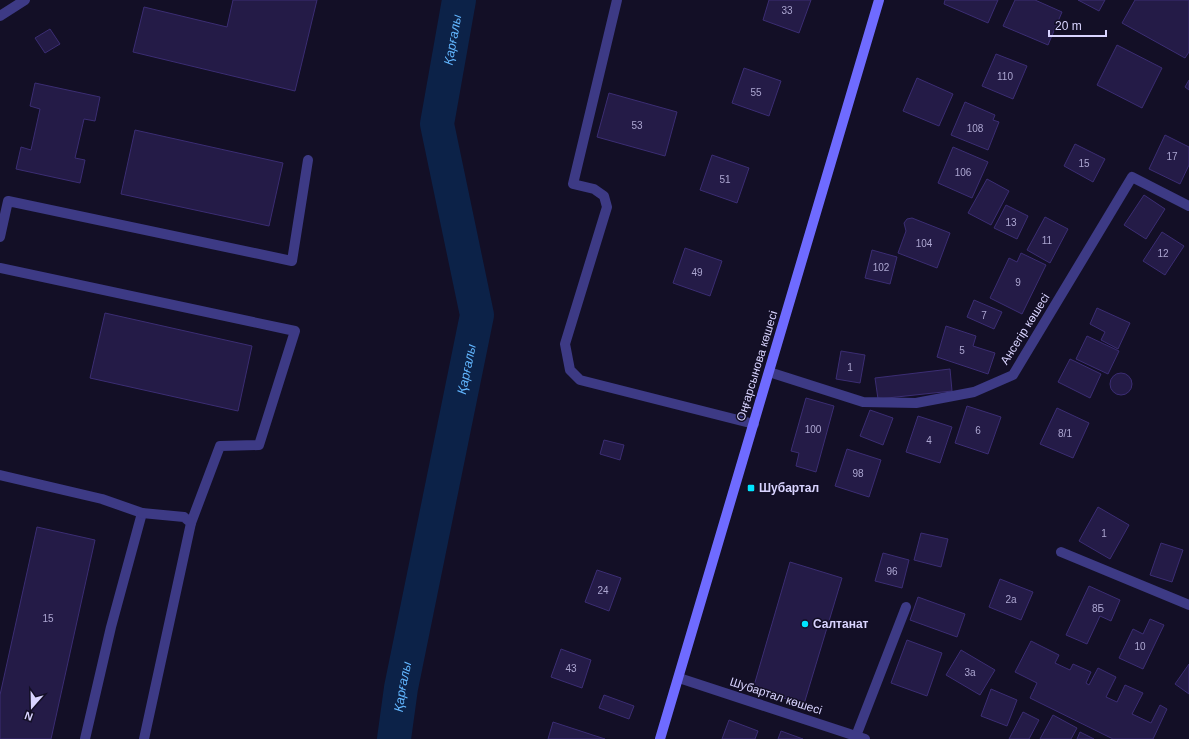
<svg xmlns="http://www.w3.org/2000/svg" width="1189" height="739" font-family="Helvetica,sans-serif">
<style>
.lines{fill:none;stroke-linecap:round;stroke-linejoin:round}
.river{stroke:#0c2248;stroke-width:34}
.building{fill:#241b47;stroke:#3b2d73}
.lane{stroke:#3d3a85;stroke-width:10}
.street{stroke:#3d3a85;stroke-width:10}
.secondary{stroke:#6f6bff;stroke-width:10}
.poi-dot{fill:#00e5ff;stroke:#130f26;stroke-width:1.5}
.labels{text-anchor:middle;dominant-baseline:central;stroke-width:3;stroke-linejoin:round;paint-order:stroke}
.number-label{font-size:10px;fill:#aca6d1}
.street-label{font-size:12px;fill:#d9d4ff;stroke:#130f26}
.poi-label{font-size:12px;font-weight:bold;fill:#d9d4ff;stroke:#130f26;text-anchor:start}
.water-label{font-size:13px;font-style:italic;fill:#62b6ff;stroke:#130f26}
</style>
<rect width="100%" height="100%" fill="#130f26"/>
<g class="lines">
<path class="river" id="s1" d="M 394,739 L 401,688 L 477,315 L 437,124 L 459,0"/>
</g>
<g class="building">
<polygon points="233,0 317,0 295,91 133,52 144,7 227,27"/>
<polygon points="769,0 811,0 799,33 763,20"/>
<polygon points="945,0 998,0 988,23 944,4"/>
<polygon points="1015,0 1035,0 1062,12 1048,45 1003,26"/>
<polygon points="1078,0 1105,0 1099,11"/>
<polygon points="1135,0 1189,0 1189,52 1185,58 1122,23"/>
<polygon points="50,29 60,44 45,53 35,38"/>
<polygon points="1117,45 1162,68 1142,108 1097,85"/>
<polygon points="996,54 1027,66 1013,99 982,86"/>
<polygon points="744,68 781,81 769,116 732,103"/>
<polygon points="917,78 953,94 939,126 903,111"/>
<polygon points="1189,80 1189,90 1185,87"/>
<polygon points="35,83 100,97 95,121 84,119 75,158 85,160 80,183 16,169 21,147 31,150 40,109 30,106"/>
<polygon points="609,93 677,112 665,156 597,137"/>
<polygon points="965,102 995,115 993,120 999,122 988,150 951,135"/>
<polygon points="135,130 283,163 269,226 121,194"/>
<polygon points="1165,135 1189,147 1189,165 1180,184 1149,169"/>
<polygon points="1075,144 1105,159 1093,182 1064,166"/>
<polygon points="953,147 988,162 972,198 938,183"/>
<polygon points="712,155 749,168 737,203 700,190"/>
<polygon points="987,179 1009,191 991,225 968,213"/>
<polygon points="1144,195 1165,209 1146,239 1124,225"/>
<polygon points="1006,205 1028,216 1017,239 994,228"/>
<polygon points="1045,217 1068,229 1050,263 1027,250"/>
<polygon points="912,218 950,233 937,268 898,253 906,231 904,223 907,219"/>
<polygon points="1162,232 1184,246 1165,275 1143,261"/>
<polygon points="685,248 722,261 710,296 673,283"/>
<polygon points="872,250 897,257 890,284 865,278"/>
<polygon points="1021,253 1046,265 1022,314 990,298 1009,258 1017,262"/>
<polygon points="974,300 1002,312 994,329 967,317"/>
<polygon points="1097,308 1130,323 1118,349 1101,340 1105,332 1090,324"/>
<polygon points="105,313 252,346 238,411 90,378"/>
<polygon points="946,326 976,336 973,346 995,353 988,374 937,357"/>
<polygon points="1087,336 1119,351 1108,374 1076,359"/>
<polygon points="841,351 865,355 860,383 836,379"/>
<polygon points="1070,359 1101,374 1090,398 1058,382"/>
<polygon points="950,369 952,391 878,399 875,378"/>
<circle cx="1121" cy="384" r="11"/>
<polygon points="806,398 834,406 816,472 796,466 799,453 791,451"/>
<polygon points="967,406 1001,417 988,454 955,443"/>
<polygon points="1057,408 1089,423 1073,458 1040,444"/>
<polygon points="870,410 893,418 883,445 860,436"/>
<polygon points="918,416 952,427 940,463 906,452"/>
<polygon points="604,440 624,445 620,460 600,454"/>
<polygon points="847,449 881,460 869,497 835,486"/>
<polygon points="1098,507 1129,525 1110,559 1079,541"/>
<polygon points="37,527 95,540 51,739 0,739 0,695"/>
<polygon points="921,533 948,539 941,567 914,560"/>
<polygon points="1161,543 1183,550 1172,582 1150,575"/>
<polygon points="883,553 909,560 902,588 875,581"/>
<polygon points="790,562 842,578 804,704 753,689"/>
<polygon points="597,570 621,578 609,611 585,602"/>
<polygon points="1000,579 1033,592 1021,620 989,607"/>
<polygon points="1089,586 1120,600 1111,621 1100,616 1087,644 1066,635"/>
<polygon points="918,597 965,614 957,637 910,620"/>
<polygon points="1150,619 1164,625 1143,669 1119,658 1133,629 1143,634"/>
<polygon points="907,640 942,653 927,696 891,683"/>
<polygon points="1031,641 1059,655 1055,663 1070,670 1073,664 1091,672 1086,683 1089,685 1098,668 1116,677 1106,697 1117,702 1125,685 1143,693 1132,714 1151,723 1160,705 1167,709 1153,739 1113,739 1030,698 1037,683 1015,672"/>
<polygon points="561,649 591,660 582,688 551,677"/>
<polygon points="961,650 995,670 980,695 946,675"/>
<polygon points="1189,664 1189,694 1175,684"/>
<polygon points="991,689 1017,700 1007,726 981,716"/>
<polygon points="604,695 634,706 629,719 599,708"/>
<polygon points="1023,712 1039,720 1029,739 1009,739"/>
<polygon points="1053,715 1077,728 1071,739 1040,739"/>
<polygon points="729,720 758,731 755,739 722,739"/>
<polygon points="553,722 605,739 548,739"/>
<polygon points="781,731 803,739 778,739"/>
<polygon points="1080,732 1094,739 1077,739"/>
</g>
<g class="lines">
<g class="lane">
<polyline points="617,0 573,184 594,189 604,196 607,207 565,344 570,370 580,380 754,424"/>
<polyline points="0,16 25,0"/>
<polyline points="0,237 8,201 292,261 308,160"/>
<polyline points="0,268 295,331 259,445 220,446 191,523"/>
<polyline points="0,475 102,499 142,513 111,627 85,739"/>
<polyline points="142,513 184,517 191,523 144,739"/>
<polyline points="1061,552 1189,605"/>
<polyline points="856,736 906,607"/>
</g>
<g class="street">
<polyline points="769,372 863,402 916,403 974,392 1013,375 1132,177 1189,206"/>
<polyline points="679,678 865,739"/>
</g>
<polyline class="secondary" points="660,739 879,0"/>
</g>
<g class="poi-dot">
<rect x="747" y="484" width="8" height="8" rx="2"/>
<circle cx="805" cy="624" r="4"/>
</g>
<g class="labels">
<g class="number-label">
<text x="787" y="10">33</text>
<text x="1005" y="76">110</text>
<text x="756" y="92">55</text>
<text x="637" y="125">53</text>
<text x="975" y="128">108</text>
<text x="1172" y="156">17</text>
<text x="1084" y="163">15</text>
<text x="963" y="172">106</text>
<text x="725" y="179">51</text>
<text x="1011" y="222">13</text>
<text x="1047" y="240">11</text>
<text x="924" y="243">104</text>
<text x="1163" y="253">12</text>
<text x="881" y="267">102</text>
<text x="697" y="272">49</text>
<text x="1018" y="282">9</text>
<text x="984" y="315">7</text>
<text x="962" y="350">5</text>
<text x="850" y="367">1</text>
<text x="813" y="429">100</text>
<text x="978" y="430">6</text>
<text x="1065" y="433">8/1</text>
<text x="929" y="440">4</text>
<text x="858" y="473">98</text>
<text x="1104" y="533">1</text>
<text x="892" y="571">96</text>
<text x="603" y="590">24</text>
<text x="1011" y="599">2а</text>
<text x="1098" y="608">8Б</text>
<text x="48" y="618">15</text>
<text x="1140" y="646">10</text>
<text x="571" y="668">43</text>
<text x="970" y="672">3а</text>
</g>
<g class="street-label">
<text transform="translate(1025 329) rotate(-58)">Ансегір көшесі</text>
<text transform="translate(757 366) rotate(-73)">Оңғарсынова көшесі</text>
<text transform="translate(776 696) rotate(18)">Шубартал көшесі</text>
</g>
<g class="poi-label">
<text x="759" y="488">Шубартал</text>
<text x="813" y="624">Салтанат</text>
</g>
<g class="water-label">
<text stroke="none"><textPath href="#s1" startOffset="713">Қарғалы</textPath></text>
<text stroke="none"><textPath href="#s1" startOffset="377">Қарғалы</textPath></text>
<text stroke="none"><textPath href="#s1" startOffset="53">Қарғалы</textPath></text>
</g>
</g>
<g transform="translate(32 707) rotate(200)" stroke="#130f26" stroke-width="3" paint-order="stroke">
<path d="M0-3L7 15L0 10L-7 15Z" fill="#d9d4ff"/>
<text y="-6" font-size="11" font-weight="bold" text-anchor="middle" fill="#d9d4ff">N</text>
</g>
<path d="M1049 30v6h57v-6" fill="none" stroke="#d9d4ff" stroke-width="2"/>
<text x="1055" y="30" font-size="12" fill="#d9d4ff" stroke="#130f26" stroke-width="3" paint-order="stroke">20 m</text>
</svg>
